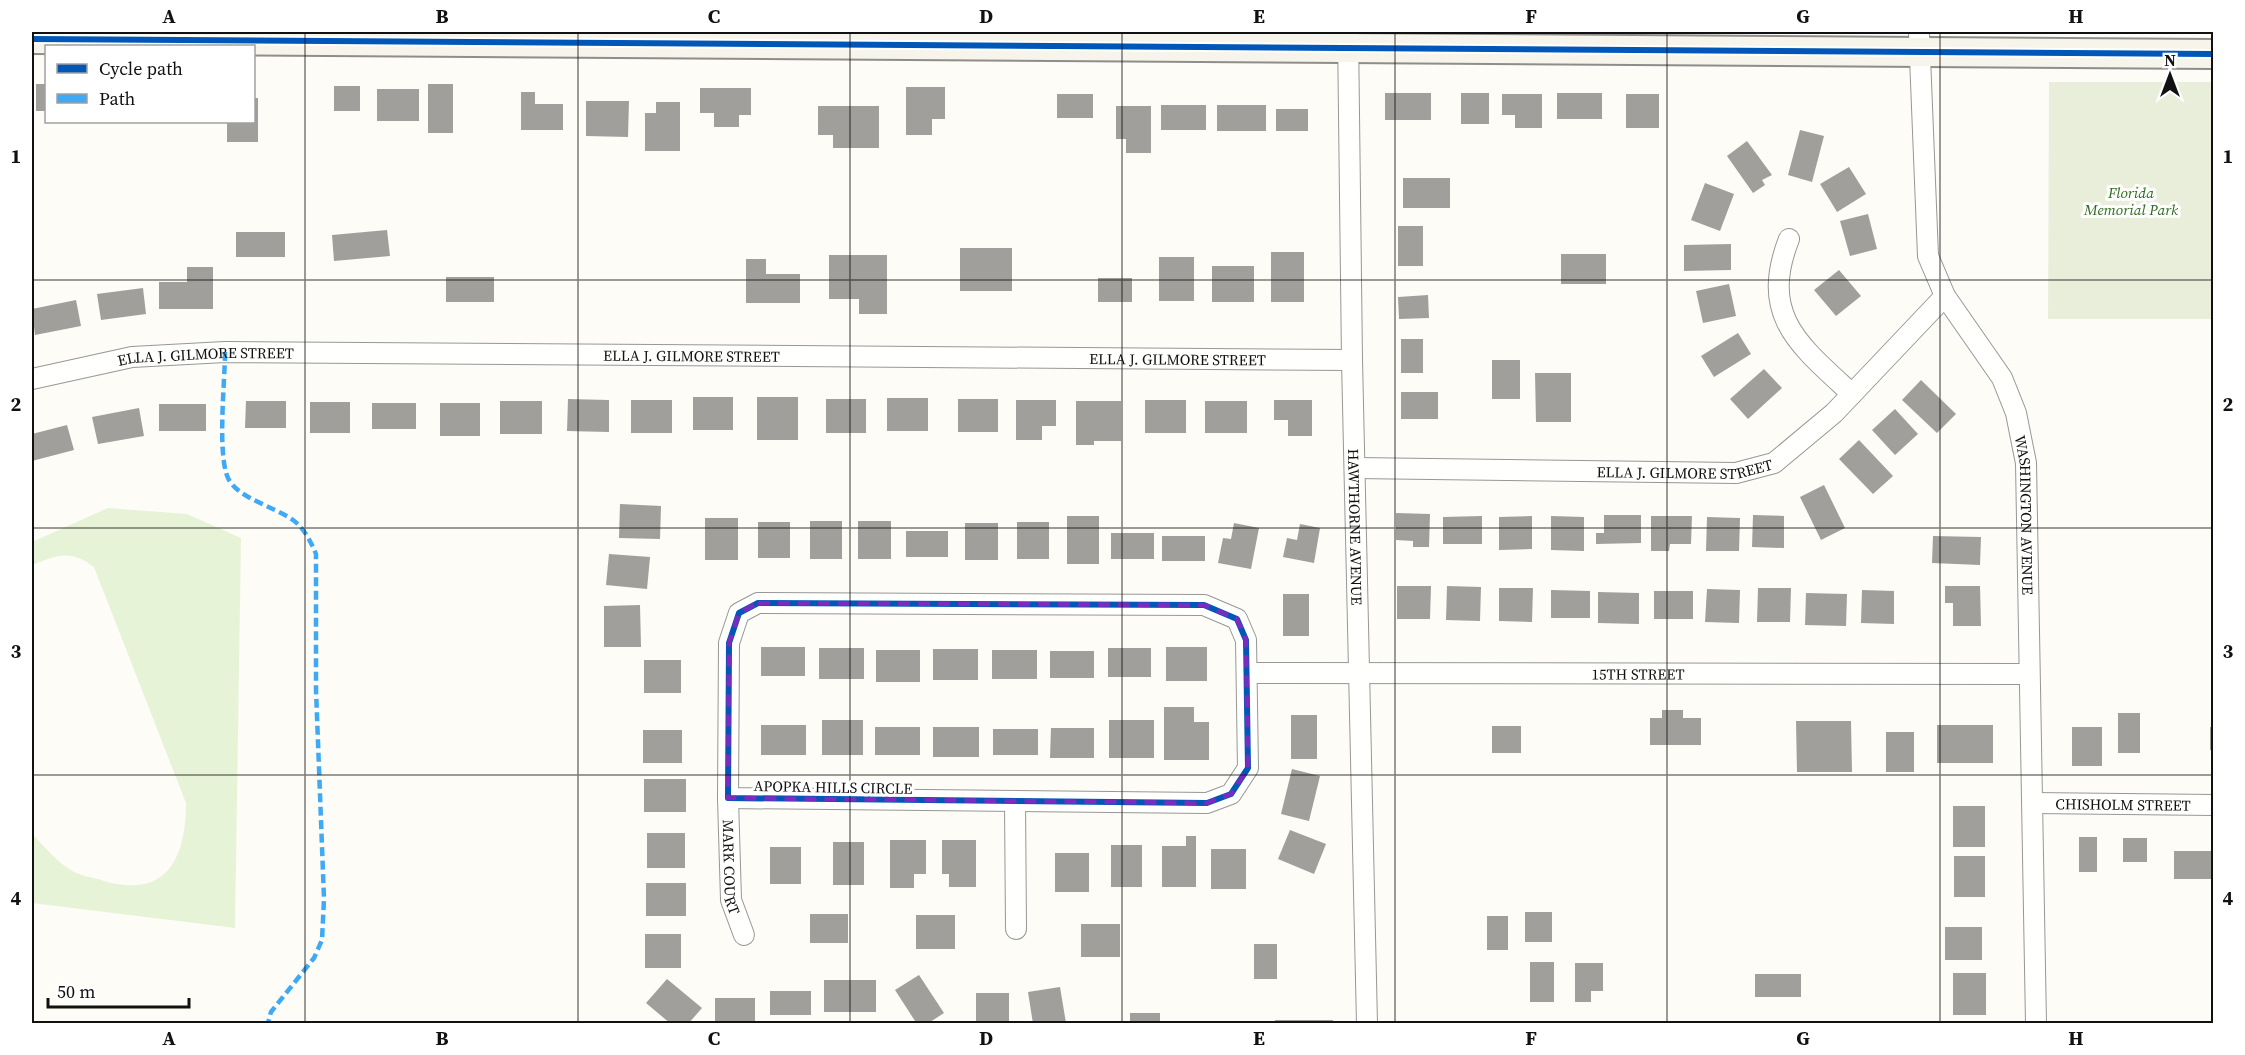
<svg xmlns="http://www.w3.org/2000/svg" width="2245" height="1055" font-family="'Source Serif 4',serif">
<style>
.green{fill:#e7f3d7}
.cemetery{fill:#e9eedb}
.building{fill:#a19f9c}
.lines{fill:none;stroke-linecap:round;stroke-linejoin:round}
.street-casing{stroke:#979795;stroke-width:22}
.secondary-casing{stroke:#8e8d8b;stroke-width:32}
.street{stroke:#fffffe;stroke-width:20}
.secondary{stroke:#f6f4eb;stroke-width:28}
.quiet{stroke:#3fa9f5;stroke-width:4.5;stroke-dasharray:9 4.5;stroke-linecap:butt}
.cycleway-casing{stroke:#fff;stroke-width:10}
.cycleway{stroke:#0057b8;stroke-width:6}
.marked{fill:none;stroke:#7b2cbf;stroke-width:4.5;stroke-dasharray:12 8;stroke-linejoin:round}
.grid{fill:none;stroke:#111;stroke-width:1.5;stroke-opacity:0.55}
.labels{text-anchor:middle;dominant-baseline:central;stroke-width:6;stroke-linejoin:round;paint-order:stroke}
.park-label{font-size:15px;font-style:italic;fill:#2f6b1f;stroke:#fff}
.street-label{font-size:15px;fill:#111;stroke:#fff}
.neatline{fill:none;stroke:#111;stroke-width:2}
.grid-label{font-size:20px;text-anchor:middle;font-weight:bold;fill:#111}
</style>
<rect width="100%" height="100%" fill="#fdfcf7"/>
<path class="green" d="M 108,508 L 187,514 L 241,538 L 235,928 L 32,903 L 32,834 C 43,845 55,860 69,869 C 78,876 94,877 104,881 C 167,899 186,858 186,803 L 94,567 C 71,549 57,555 32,565 L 32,542 Z"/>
<polygon class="cemetery" points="2049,82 2213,82 2213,319 2048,319"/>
<g class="building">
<rect x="36" y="84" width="10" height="27"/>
<rect x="428" y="84" width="25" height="49"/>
<rect x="334" y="86" width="26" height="25"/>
<polygon points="906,87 945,87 945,119 932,119 932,135 906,135"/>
<polygon points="700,88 751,88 751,115 739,115 739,127 714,127 714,113 700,113"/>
<rect x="377" y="89" width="42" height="32"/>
<polygon points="521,92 535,92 535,104 563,104 563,130 521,130"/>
<rect x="1385" y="93" width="46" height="27"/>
<rect x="1461" y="93" width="28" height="31"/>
<rect x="1557" y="93" width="45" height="26"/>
<rect x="1057" y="94" width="36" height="24"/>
<polygon points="1502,94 1542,94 1542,128 1515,128 1515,115 1502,115"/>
<rect x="1626" y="94" width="33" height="34"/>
<polygon points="254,98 258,98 258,142 227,142 227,122 254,122"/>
<polygon points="586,101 629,101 628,137 586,136"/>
<polygon points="656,102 680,102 680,151 645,151 645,113 656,113"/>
<rect x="1161" y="105" width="45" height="25"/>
<rect x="1217" y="105" width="49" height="26"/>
<polygon points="818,106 879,106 879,148 833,148 833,135 818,135"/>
<polygon points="1116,106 1151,106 1151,153 1126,153 1126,139 1116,139"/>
<rect x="1276" y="109" width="32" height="22"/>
<polygon points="1800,130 1824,136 1812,182 1788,175"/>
<polygon points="1747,141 1772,175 1762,180 1765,185 1753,193 1727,156"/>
<polygon points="1849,167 1866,194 1837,212 1820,184"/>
<rect x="1403" y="178" width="47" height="30"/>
<polygon points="1705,183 1734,194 1720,231 1691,220"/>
<polygon points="1868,214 1877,249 1850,256 1840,221"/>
<rect x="1398" y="226" width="25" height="40"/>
<polygon points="387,230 390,256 334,261 332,235"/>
<rect x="236" y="232" width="49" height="25"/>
<polygon points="1731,244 1731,270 1684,271 1684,245"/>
<rect x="960" y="248" width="52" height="43"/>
<rect x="1271" y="252" width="33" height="50"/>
<rect x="1561" y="254" width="45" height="30"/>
<polygon points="829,255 887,255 887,314 859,314 859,299 829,299"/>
<rect x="1159" y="257" width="35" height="44"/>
<polygon points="746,259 766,259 766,274 800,274 800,303 746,303"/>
<rect x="1212" y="266" width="42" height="36"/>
<polygon points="187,267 213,267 213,309 159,309 159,282 187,282"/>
<polygon points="1839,270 1861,296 1836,316 1814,290"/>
<rect x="446" y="277" width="48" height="25"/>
<rect x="1098" y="278" width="34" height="24"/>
<polygon points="1729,284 1736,316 1703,323 1696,291"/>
<polygon points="143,288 146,314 101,320 97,294"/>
<polygon points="1428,295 1429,318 1399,319 1398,297"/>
<polygon points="76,300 81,326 35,335 32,309"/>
<polygon points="1738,333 1751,354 1714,377 1701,356"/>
<rect x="1401" y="339" width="22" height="34"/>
<rect x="1492" y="360" width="28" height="39"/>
<polygon points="1764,369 1782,388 1748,419 1730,399"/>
<polygon points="1535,373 1571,373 1571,422 1536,422"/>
<polygon points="1921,380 1956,414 1937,433 1902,400"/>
<rect x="1401" y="392" width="37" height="27"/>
<rect x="693" y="397" width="40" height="33"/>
<rect x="757" y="397" width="41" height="43"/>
<rect x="887" y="398" width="41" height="33"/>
<polygon points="568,399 609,400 609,432 567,431"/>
<rect x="826" y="399" width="40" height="34"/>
<rect x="958" y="399" width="40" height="33"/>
<rect x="631" y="400" width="41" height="33"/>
<polygon points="1016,400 1056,400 1056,426 1042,426 1042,440 1016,440"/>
<rect x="1145" y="400" width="41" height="33"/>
<polygon points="1274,400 1312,400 1312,436 1288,436 1288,420 1274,420"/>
<polygon points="246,401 286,401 286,428 245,428"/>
<rect x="500" y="401" width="42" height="33"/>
<polygon points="1076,401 1121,401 1121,441 1094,441 1094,445 1076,445"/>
<rect x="1205" y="401" width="42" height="32"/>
<rect x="310" y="402" width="40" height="31"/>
<rect x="372" y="403" width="44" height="26"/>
<rect x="440" y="403" width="40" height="33"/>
<rect x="159" y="404" width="47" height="27"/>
<polygon points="139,408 144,436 98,444 92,417"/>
<polygon points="1895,409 1918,434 1895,455 1872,430"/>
<polygon points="67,425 74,450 32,461 32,434"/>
<polygon points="1859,440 1893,476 1873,494 1839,459"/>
<polygon points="1824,485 1845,528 1821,540 1800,497"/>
<polygon points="620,504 661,506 660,539 619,538"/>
<polygon points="1396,513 1430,514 1429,547 1413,547 1413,541 1396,540"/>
<polygon points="1604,515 1641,515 1641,543 1596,544 1596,533 1604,533"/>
<polygon points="1753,515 1784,516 1784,548 1752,547"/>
<rect x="1067" y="516" width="32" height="48"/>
<polygon points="1482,516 1482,544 1443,544 1443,517"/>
<polygon points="1532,516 1532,549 1499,550 1499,517"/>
<polygon points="1551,516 1584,517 1584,551 1551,550"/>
<polygon points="1651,516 1692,516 1691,544 1670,544 1669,551 1651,551"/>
<polygon points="1707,517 1740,518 1739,551 1706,551"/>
<rect x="705" y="518" width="33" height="42"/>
<rect x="810" y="521" width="32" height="38"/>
<rect x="858" y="521" width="33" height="38"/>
<rect x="758" y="522" width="32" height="36"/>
<rect x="1017" y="522" width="32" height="37"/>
<rect x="965" y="523" width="33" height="37"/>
<polygon points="1234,523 1259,528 1251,569 1218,563 1223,538 1231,539"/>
<polygon points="1300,524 1320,528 1314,563 1283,557 1287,538 1297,540"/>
<rect x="906" y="531" width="42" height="26"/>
<rect x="1111" y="533" width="43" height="26"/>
<rect x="1162" y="536" width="43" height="25"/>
<polygon points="1933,536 1981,537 1980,565 1932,563"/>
<polygon points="609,554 650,557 647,589 606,585"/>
<polygon points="1397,586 1431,586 1430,619 1397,619"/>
<polygon points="1447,586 1481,587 1480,621 1446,620"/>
<polygon points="1945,586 1980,586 1981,626 1953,626 1953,603 1945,603"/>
<polygon points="1499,588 1533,588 1532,622 1499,621"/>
<polygon points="1758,588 1791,588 1790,622 1757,622"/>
<polygon points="1707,589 1740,590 1739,623 1705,622"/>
<polygon points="1551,590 1590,591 1590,618 1551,618"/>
<polygon points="1862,590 1894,591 1894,624 1861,623"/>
<rect x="1654" y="591" width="39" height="28"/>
<polygon points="1598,592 1639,593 1639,624 1598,623"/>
<polygon points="1806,593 1847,594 1846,626 1805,625"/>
<rect x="1283" y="594" width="26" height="42"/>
<polygon points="640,605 641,647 604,647 604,606"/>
<rect x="761" y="647" width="44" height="29"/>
<rect x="1166" y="647" width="41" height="34"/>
<rect x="819" y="648" width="45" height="31"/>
<rect x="1108" y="648" width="43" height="29"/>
<rect x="933" y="649" width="45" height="31"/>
<rect x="876" y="650" width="44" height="32"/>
<rect x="992" y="650" width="45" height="29"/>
<rect x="1050" y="651" width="44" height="27"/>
<rect x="644" y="660" width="37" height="33"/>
<polygon points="1164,707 1194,707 1194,722 1209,722 1209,760 1164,760"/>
<polygon points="1662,710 1683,710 1683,718 1701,718 1701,745 1650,745 1650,718 1662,718"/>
<rect x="2118" y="713" width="22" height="40"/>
<rect x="1291" y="715" width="26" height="44"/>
<rect x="822" y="720" width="41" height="35"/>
<rect x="1109" y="720" width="45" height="38"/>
<polygon points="1796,721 1851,721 1852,772 1797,772"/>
<rect x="761" y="725" width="45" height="30"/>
<rect x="1937" y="725" width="56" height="38"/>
<rect x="1492" y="726" width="29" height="27"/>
<rect x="875" y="727" width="45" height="28"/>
<rect x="933" y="727" width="46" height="30"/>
<rect x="2072" y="727" width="30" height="39"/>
<rect x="2210" y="727" width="4" height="23"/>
<polygon points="1051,728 1094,728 1094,758 1050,758"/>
<rect x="993" y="729" width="45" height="26"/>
<rect x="643" y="730" width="39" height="33"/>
<rect x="1886" y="732" width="28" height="40"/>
<polygon points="1292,769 1320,776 1309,821 1281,814"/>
<rect x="644" y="779" width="42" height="33"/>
<rect x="1953" y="806" width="32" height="41"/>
<polygon points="1290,830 1326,844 1314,874 1278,859"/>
<rect x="647" y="833" width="38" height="35"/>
<polygon points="1186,836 1196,836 1196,887 1162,887 1162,846 1186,846"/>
<rect x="2079" y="837" width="18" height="35"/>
<rect x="2123" y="838" width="24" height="24"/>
<polygon points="890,840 926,840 926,874 914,874 914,888 890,888"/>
<polygon points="942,840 976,840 976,887 949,887 949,874 942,874"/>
<rect x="833" y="842" width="31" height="43"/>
<rect x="1111" y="845" width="31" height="42"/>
<rect x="770" y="847" width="31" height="37"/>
<rect x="1211" y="849" width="35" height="40"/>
<rect x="2174" y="851" width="40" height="28"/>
<rect x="1055" y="853" width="34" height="39"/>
<rect x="1954" y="856" width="31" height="41"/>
<rect x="646" y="883" width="40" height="33"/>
<rect x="1525" y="912" width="27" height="30"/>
<rect x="810" y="914" width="38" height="29"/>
<rect x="916" y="915" width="39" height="34"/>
<rect x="1487" y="916" width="21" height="34"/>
<rect x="1081" y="924" width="39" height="33"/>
<rect x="1945" y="927" width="37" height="33"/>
<rect x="645" y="934" width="36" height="34"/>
<rect x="1254" y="944" width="23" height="35"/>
<rect x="1530" y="962" width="24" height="40"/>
<polygon points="1575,963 1603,963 1603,991 1591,991 1591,1002 1575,1002"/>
<rect x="1953" y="973" width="33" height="42"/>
<rect x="1755" y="974" width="46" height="23"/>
<polygon points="919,975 944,1013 927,1024 917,1024 895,990"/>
<polygon points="667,979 702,1008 688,1024 671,1024 646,1003"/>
<rect x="824" y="980" width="52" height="32"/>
<polygon points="1060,987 1066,1023 1033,1024 1028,992"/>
<rect x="770" y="991" width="41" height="24"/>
<rect x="976" y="993" width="33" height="31"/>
<rect x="715" y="998" width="40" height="24"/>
<rect x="1130" y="1013" width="30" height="11"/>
<rect x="1275" y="1020" width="58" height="4"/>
</g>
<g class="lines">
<g class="street-casing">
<g id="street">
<path id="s1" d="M 1348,32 L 1352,360 L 1367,1024"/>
<path id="s2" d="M 1919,32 L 1928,256 L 1945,296 L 2002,378 L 2016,413 L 2026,463 L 2036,1024"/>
<path d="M 1789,239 C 1759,316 1799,345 1852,394"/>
<path id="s3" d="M 32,379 L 132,357 L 225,352 L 1352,360"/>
<path id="s4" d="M 1355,468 L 1736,473 L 1774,463 L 1834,413 L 1945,296"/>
<polygon points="758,603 1204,605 1237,619 1246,640 1248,768 1231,794 1207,803 728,798 729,643 739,613"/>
<path id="s5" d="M 1248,673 L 2028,674"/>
<path id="s6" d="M 728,798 L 731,900 L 744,935"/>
<polyline points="1015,802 1016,929"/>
<path id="s7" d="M 2033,803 L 2214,805"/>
</g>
</g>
<g class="secondary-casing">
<polyline id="secondary" points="32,39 2214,54"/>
</g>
<use href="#street" class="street"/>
<use href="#secondary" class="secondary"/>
<path class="quiet" d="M 225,352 C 225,381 217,454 228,478 C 237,498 275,507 293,520 C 304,528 311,542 316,554 L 316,690 L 324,899 L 322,940 L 314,958 L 271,1012 L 268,1023"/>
<g class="cycleway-casing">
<g id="cycleway">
<polyline points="32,39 2214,54"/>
<polygon points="758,603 1204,605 1237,619 1246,640 1248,768 1231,794 1207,803 728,798 729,643 739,613"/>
</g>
</g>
<use href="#cycleway" class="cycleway"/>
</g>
<path class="marked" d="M 758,603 L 1204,605 L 1237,619 L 1246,640 L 1248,768 L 1231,794 L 1207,803 L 728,798 L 729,643 L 739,613 Z"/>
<path class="grid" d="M 305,32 L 305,1024M 578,32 L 578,1024M 850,32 L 850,1024M 1122,32 L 1122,1024M 1395,32 L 1395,1024M 1667,32 L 1667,1024M 1940,32 L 1940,1024M 32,280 L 2214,280M 32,528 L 2214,528M 32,775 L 2214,775"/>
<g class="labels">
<g class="park-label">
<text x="2131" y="192">Florida<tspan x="2131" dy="17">Memorial Park</tspan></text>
</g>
<g class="street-label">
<text stroke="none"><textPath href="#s3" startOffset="662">ELLA J. GILMORE STREET</textPath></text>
<text stroke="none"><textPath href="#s3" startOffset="176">ELLA J. GILMORE STREET</textPath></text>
<text stroke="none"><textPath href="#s3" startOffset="1148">ELLA J. GILMORE STREET</textPath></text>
<text stroke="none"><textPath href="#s4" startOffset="330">ELLA J. GILMORE STREET</textPath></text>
<text stroke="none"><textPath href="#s2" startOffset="508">WASHINGTON AVENUE</textPath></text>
<text stroke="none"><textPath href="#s1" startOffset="495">HAWTHORNE AVENUE</textPath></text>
<text stroke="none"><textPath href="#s5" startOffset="390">15TH STREET</textPath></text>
<text transform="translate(833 787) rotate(1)">APOPKA HILLS CIRCLE</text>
<text stroke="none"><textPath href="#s7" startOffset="90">CHISHOLM STREET</textPath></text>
<text stroke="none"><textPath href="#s6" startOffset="69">MARK COURT</textPath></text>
</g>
</g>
<rect width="2245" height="1055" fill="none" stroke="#ffffff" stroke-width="66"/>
<rect x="45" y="45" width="210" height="78" fill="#ffffff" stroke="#a0a0a0" stroke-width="1.5"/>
<rect x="57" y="64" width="30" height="9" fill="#0057b8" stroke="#a0a0a0" stroke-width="1.5"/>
<text x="99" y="75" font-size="18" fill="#111111">Cycle path</text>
<rect x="57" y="94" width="30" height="9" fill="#3fa9f5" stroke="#a0a0a0" stroke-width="1.5"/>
<text x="99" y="105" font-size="18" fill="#111111">Path</text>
<g transform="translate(2170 75)" stroke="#ffffff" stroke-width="4.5" paint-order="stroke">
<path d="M0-4.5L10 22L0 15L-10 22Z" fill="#111111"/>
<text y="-9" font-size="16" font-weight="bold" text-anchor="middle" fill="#111111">N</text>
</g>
<path d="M48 998v9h141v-9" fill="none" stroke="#111111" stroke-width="3"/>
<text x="57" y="998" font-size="18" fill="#111111" stroke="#ffffff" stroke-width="4.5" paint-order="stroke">50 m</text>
<rect x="33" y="33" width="2179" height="989" class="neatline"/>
<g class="grid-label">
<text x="169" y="23">A</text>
<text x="442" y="23">B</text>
<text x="714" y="23">C</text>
<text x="986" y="23">D</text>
<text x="1259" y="23">E</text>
<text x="1531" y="23">F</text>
<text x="1803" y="23">G</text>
<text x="2076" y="23">H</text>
<text x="16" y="163">1</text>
<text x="2228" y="163">1</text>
<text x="16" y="411">2</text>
<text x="2228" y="411">2</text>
<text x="16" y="658">3</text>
<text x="2228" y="658">3</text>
<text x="16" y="905">4</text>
<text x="2228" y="905">4</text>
<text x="169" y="1045">A</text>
<text x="442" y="1045">B</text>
<text x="714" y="1045">C</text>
<text x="986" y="1045">D</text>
<text x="1259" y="1045">E</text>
<text x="1531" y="1045">F</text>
<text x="1803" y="1045">G</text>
<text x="2076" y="1045">H</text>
</g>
</svg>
